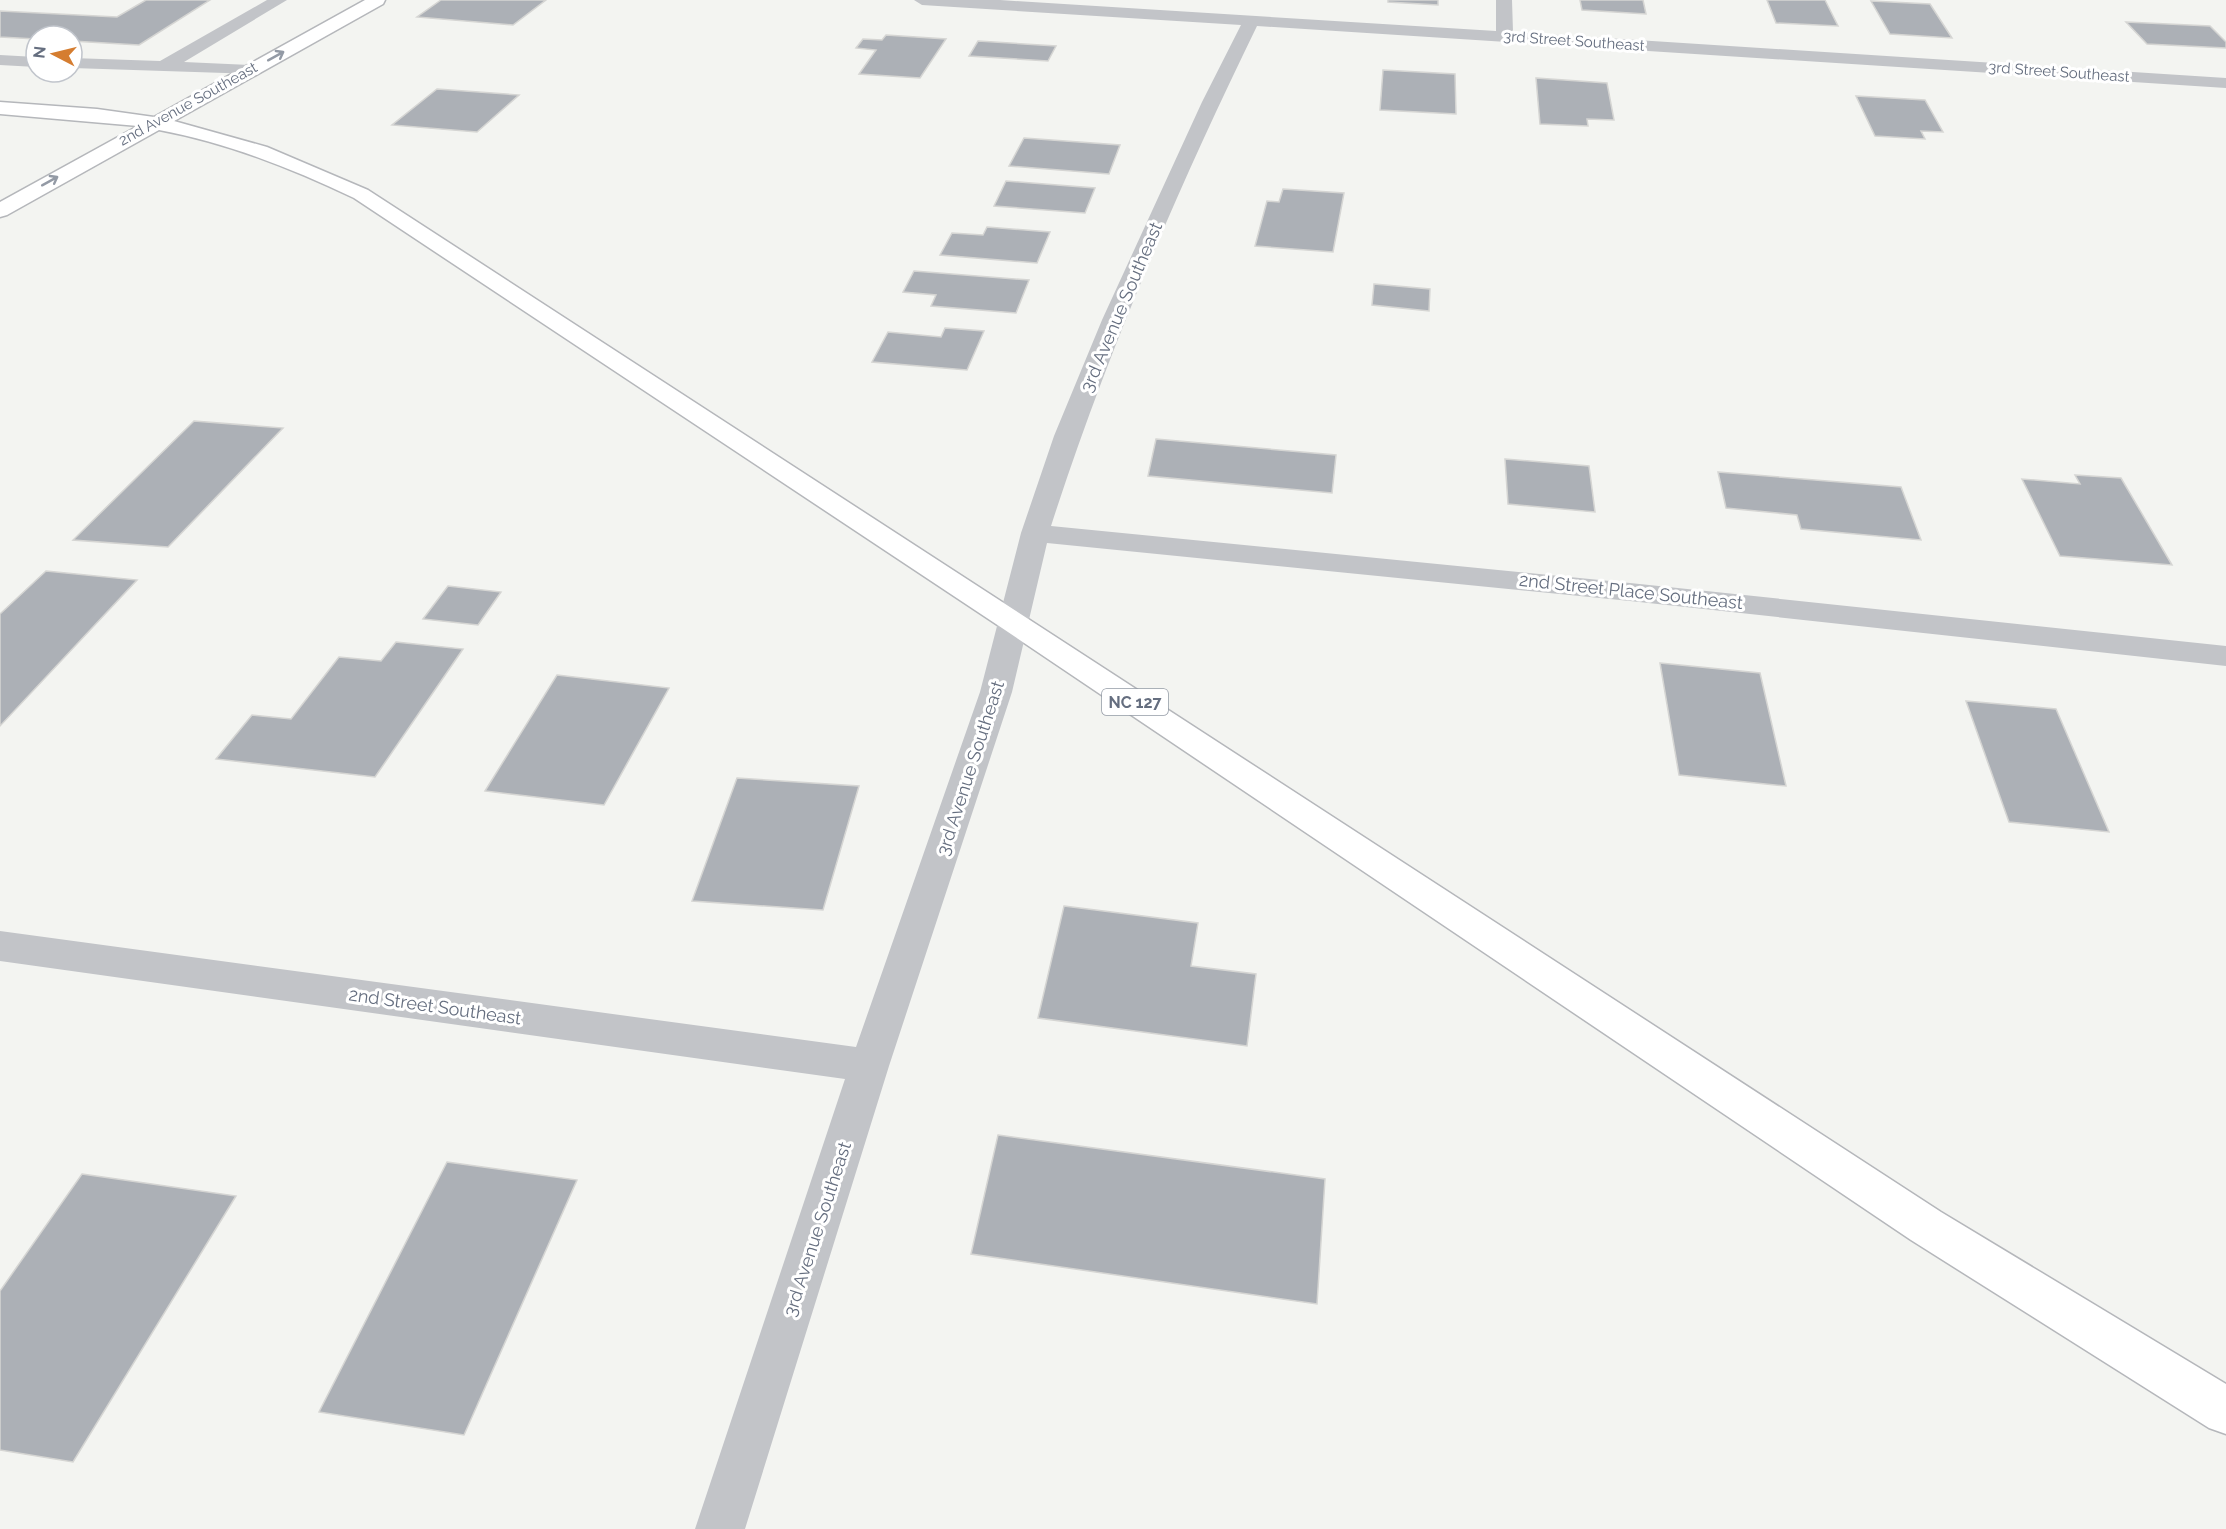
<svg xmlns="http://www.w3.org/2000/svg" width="2226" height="1529" font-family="Raleway,sans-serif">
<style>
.building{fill:#acb0b6;stroke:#d5d5d3;stroke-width:1.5}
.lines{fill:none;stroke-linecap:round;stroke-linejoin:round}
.major-casing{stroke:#b5b7bb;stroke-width:3}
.minor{fill:#c2c4c8;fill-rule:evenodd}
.major{fill:#fff;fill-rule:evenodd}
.oneway{stroke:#939aa5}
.labels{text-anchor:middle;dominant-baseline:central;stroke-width:6;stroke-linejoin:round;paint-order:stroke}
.far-street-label{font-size:15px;fill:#656e7f;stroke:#fff}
.shield{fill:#fff;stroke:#939aa5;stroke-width:1.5}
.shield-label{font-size:16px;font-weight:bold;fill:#656e7f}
.street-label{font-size:18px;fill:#656e7f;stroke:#fff}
</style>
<rect width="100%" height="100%" fill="#f3f4f1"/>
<g class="building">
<polygon points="146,0 210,0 139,45 72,41 72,36 36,36 36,39 0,37 0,11 117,17"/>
<polygon points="441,0 546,0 513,25 417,17"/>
<polygon points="1388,0 1438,0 1438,5 1388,2"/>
<polygon points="1580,0 1643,0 1646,14 1582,10"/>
<polygon points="1767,0 1825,0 1838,26 1776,23"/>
<polygon points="1871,1 1930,4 1952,38 1890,34"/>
<polygon points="2126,22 2210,26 2226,42 2226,48 2147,44"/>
<polygon points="886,35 946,39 920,78 859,74 876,50 856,48 863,39 882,40"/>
<polygon points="978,41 1056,46 1048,61 969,56"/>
<polygon points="1383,70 1455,74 1456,114 1380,110"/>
<polygon points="1536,78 1607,83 1614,120 1587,119 1588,126 1540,124"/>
<polygon points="437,89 519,95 477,132 392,125"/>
<polygon points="1856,96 1925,100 1943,132 1921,131 1925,139 1875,136"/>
<polygon points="1024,138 1120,145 1109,174 1009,166"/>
<polygon points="1006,181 1095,188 1085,213 994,206"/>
<polygon points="1283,189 1344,193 1333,252 1255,246 1267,201 1279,202"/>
<polygon points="987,227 1050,232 1037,263 940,255 952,233 983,235"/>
<polygon points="914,271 1029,280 1016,313 931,306 936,295 903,292"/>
<polygon points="1374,284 1430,289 1429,311 1372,305"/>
<polygon points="945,328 984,331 967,370 872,362 888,332 941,337"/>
<polygon points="194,421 283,428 168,547 73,540"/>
<polygon points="1156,439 1336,455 1332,493 1148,476"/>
<polygon points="1505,459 1589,466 1595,512 1508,504"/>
<polygon points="1718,472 1901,487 1921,540 1801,529 1797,515 1726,508"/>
<polygon points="2075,475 2121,478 2172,565 2060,556 2022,479 2080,484"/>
<polygon points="46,571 137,580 0,726 0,614"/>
<polygon points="448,586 501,592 478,625 423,619"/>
<polygon points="396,642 463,649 375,777 216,759 252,715 291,719 339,657 381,661"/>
<polygon points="1660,663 1760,673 1786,786 1679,775"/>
<polygon points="557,675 669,688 604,805 485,791"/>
<polygon points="1966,701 2056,709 2109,832 2009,822"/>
<polygon points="737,778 859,786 823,910 692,901"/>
<polygon points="1064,906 1198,923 1191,966 1256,974 1247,1046 1038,1018"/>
<polygon points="998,1135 1325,1179 1317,1304 971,1254"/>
<polygon points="447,1162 577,1180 464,1435 319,1412"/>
<polygon points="82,1174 236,1196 73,1462 0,1450 0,1291"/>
</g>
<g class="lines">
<g class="major-casing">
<path id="major" d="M 365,0 L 385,0 L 383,4 L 174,121 L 267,147 L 368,190 L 1941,1212 L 2226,1384 L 2226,1434 L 2209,1428 L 1911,1240 L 1002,628 L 354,198 C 291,168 228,143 159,130 L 7,215 L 0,217 L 0,202 L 138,126 L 0,114 L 0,102 L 97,109 L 154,117 Z"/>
</g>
<g class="minor">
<polygon points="267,0 287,0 184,62 250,65 256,66 259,70 256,74 72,68 72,58 160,61"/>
<path d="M 914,0 L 1000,0 L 1496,31 L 1496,0 L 1512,0 L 1513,32 L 2226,78 L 2226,88 L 1257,26 C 1178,188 1106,355 1051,526 L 1630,583 L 2226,646 L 2226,666 L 1630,601 L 1047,543 L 1012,692 L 889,1066 L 745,1529 L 695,1529 L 845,1079 L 0,961 L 0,931 L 856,1047 L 980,692 L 1021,533 L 1054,436 L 1102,320 L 1202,102 L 1241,25 L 922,5 Z"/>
<polygon points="0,55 36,57 36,67 0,65"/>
</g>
<use href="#major" class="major"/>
</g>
<defs><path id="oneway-shaft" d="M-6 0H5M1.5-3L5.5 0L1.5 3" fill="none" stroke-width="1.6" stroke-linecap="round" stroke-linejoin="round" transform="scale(1.5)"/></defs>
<g class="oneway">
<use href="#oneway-shaft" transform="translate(276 56) rotate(-29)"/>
<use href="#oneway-shaft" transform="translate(50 181) rotate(-29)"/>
</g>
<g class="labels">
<g class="far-street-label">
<text transform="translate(1574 41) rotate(4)">3rd Street Southeast</text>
<text transform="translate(2059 72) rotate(4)">3rd Street Southeast</text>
<text transform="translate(188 104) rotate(-29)">2nd Avenue Southeast</text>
</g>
<rect class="shield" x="1102" y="689" width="66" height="26" rx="4.5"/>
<g class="shield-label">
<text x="1135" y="702">NC 127</text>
</g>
<g class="street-label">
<text transform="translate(1121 307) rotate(-67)">3rd Avenue Southeast</text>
<text transform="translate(1631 591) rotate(6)">2nd Street Place Southeast</text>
<text transform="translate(970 768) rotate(-72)">3rd Avenue Southeast</text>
<text transform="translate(435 1006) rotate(8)">2nd Street Southeast</text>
<text transform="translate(817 1229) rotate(-72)">3rd Avenue Southeast</text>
</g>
</g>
<g transform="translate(54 54) rotate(277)"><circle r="28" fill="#ffffff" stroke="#c1c5cc" stroke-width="1.5"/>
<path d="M0-4.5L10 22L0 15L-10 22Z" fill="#d57d30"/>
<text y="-9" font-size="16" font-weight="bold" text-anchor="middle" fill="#656e7f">N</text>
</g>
</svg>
